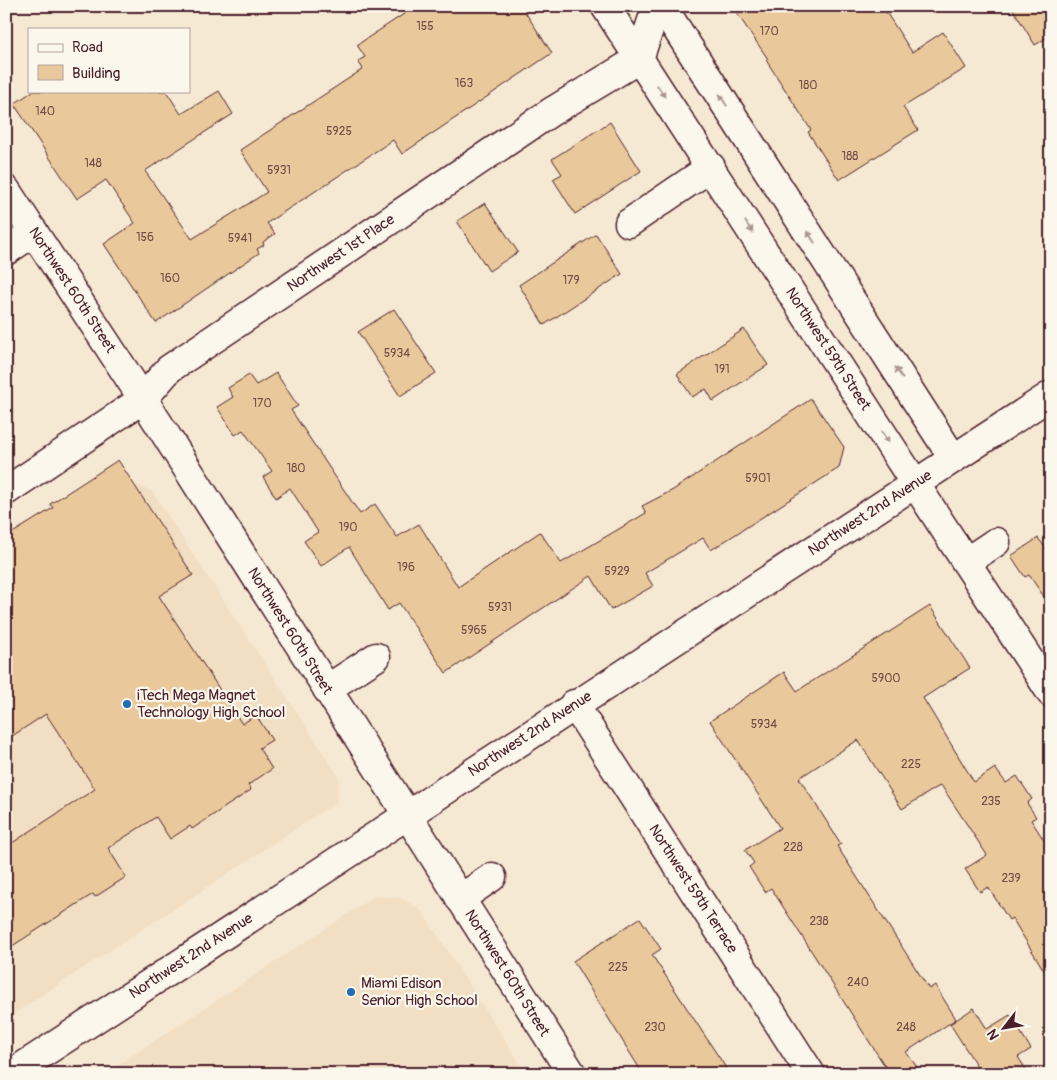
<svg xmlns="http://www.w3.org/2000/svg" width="1057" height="1080" font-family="Pangolin,sans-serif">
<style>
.built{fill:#f2dfc3}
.building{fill:#e9c99b;stroke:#4a1f2b}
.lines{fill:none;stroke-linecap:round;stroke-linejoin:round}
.minor-casing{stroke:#4a1f2b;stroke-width:31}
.minor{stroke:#fbf7ec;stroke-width:28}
.oneway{fill:#ab9695}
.poi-dot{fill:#1f6fb2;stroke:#fbf7ec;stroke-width:2}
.labels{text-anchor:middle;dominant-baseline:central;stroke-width:4.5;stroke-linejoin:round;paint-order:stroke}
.number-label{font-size:12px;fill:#724a47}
.street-label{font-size:15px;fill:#4a1f2b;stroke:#fbf7ec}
.poi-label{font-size:15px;fill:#4a1f2b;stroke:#fbf7ec;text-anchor:start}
</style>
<rect width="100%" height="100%" fill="#f6e9d4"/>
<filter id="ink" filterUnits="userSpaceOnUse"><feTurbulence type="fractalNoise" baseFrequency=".02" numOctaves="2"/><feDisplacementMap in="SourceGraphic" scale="10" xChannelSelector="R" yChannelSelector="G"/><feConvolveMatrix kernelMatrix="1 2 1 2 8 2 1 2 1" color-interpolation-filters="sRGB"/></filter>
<g filter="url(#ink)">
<g class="built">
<polygon points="102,474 152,491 339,777 337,802 6,1019 6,538"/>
<polygon points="375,896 401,898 422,911 527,1074 104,1074"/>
</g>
<g class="building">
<polygon points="416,6 521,6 552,53 402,154 393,140 267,223 275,234 263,242 264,245 257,249 259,253 156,323 104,244 135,223 106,180 77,199 14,104 33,91 166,91 181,114 219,91 233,114 145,171 192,239 267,192 240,150 363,69 358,61 365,57 357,45"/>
<polygon points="732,6 882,6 912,52 943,32 966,68 903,107 918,130 839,180 808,132 811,130 766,60 768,59"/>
<polygon points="1011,6 1051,6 1051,35 1035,45"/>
<polygon points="610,122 641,171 575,214 553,179 562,174 552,159"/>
<polygon points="485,203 518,252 489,271 457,221"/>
<polygon points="596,234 622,274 544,325 519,285"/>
<polygon points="394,309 436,373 400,396 358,332"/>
<polygon points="744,329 768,365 713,401 706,389 692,397 677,374"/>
<polygon points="276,373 298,406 291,410 360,514 375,504 397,537 419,524 458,587 540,532 561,563 646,513 642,506 673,490 811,399 844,447 839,468 711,550 703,538 645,573 653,586 611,610 591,576 446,673 399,603 388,610 349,547 321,566 304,541 318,532 290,488 276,498 263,477 272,471 243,430 235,435 217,407 233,397 228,388 249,375 256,385"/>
<polygon points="118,460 193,575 159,596 242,724 256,715 272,740 259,748 272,769 248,785 251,790 192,829 190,826 170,839 156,817 108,848 126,877 95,897 93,894 6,950 6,847 95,789 46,714 6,740 6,537 53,508 50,504"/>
<polygon points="1038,538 1051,555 1051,607 1029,575 1025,577 1011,556"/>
<polygon points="930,606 970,668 923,698 974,782 995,768 1006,783 1017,776 1032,799 1027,803 1036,817 1031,820 1051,851 1051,982 1012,918 1009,920 988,887 980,892 965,869 987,855 941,785 902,809 858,740 799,778 841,844 837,846 929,989 935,985 956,1019 906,1052 922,1074 890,1074 771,888 765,892 749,867 754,863 745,850 780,828 710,721 784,672 797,691"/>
<polygon points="640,918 661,949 652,955 730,1074 643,1074 573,961"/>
<polygon points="974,1008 987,1029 1010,1015 1031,1049 1018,1057 1029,1074 982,1074 950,1024"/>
</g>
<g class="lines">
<g class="minor-casing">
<g id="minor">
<polyline points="605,6 1051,693"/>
<polyline points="662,6 953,458"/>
<polyline points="6,190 143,399 572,1074"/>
<polyline points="629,223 711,167"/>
<polyline points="6,251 34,232"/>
<polyline points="6,491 143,399 169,369 551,112 639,59 657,6"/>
<polyline points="966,562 996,542"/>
<polyline points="327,689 376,657"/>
<polyline points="574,704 811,1074"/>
<polyline points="460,899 492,877"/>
<polyline points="11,1074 1051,395"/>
</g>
</g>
<use href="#minor" class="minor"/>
</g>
<defs><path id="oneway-solid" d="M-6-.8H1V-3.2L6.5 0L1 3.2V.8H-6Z" transform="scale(1.25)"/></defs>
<g class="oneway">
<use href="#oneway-solid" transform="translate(661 91) rotate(57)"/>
<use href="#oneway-solid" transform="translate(723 100) rotate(-123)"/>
<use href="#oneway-solid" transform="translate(749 227) rotate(57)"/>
<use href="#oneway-solid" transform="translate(811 237) rotate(-123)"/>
<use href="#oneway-solid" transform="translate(899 373) rotate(-123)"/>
<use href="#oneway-solid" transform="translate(885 437) rotate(57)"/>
</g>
</g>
<g class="poi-dot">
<circle cx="127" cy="704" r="5"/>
<circle cx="351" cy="992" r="5"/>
</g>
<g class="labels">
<g class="number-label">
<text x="425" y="26">155</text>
<text x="769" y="31">170</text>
<text x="464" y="83">163</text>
<text x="808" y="85">180</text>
<text x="45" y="111">140</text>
<text x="339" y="131">5925</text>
<text x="850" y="156">188</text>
<text x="93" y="163">148</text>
<text x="279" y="170">5931</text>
<text x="145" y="237">156</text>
<text x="240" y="238">5941</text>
<text x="170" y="278">160</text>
<text x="571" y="280">179</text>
<text x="397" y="353">5934</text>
<text x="722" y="369">191</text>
<text x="262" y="403">170</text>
<text x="296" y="468">180</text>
<text x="758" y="478">5901</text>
<text x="348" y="527">190</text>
<text x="406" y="567">196</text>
<text x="617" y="571">5929</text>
<text x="500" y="607">5931</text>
<text x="474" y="630">5965</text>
<text x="886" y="678">5900</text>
<text x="764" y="724">5934</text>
<text x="911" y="764">225</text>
<text x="991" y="801">235</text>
<text x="793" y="847">228</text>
<text x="1011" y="878">239</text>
<text x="819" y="921">238</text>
<text x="618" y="967">225</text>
<text x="858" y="982">240</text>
<text x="655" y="1027">230</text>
<text x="906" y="1027">248</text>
</g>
<g class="street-label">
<text transform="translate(341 253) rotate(-34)">Northwest 1st Place</text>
<text transform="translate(72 290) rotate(57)">Northwest 60th Street</text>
<text transform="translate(828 349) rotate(57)">Northwest 59th Street</text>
<text transform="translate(870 513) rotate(-33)">Northwest 2nd Avenue</text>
<text transform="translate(290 631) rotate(58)">Northwest 60th Street</text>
<text transform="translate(530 734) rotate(-33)">Northwest 2nd Avenue</text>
<text transform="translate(693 889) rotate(57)">Northwest 59th Terrace</text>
<text transform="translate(191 956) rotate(-33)">Northwest 2nd Avenue</text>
<text transform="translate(507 973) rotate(58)">Northwest 60th Street</text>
</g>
<g class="poi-label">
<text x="137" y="695">iTech Mega Magnet<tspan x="137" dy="17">Technology High School</tspan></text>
<text x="361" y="983">Miami Edison<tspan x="361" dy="17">Senior High School</tspan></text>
</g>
</g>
<rect width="1057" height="1080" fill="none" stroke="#fbf7ec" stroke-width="25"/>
<rect x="12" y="12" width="1032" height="1055" fill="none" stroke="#4a1f2b" stroke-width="2" filter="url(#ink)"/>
<rect x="28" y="28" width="162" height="65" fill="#fbf7ec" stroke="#b4a19f"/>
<rect x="38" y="44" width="25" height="8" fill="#fbf7ec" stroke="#b4a19f"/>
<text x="72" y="52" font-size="15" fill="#4a1f2b">Road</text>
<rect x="38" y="65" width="25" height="15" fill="#e9c99b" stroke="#b4a19f"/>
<text x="72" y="78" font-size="15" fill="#4a1f2b">Building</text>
<g transform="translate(1004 1028) rotate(239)" stroke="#fbf7ec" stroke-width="4" paint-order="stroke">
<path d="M0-4L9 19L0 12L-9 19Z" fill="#4a1f2b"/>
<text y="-8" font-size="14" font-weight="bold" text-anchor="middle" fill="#4a1f2b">N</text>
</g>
</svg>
